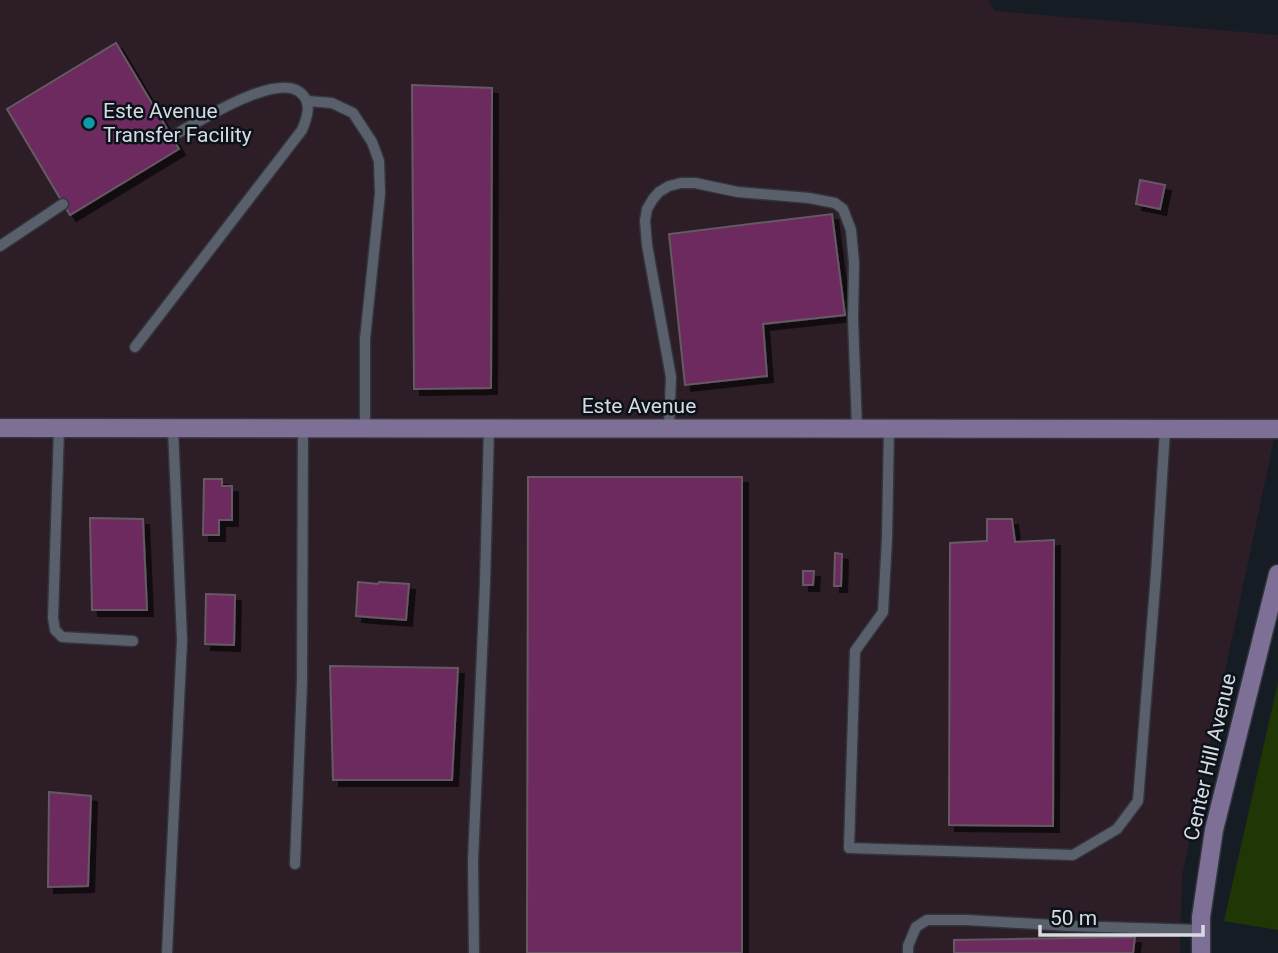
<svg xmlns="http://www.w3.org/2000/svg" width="1278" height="953" font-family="Roboto,sans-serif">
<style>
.industrial{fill:#2c1d27}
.green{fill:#203705}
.building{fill:#6c295e;stroke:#655a62;stroke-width:2;filter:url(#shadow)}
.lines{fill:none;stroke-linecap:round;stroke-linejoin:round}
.lane-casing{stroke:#31353c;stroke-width:13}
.secondary-casing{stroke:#31353c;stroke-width:21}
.lane{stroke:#59606b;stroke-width:10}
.secondary{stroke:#7d6f96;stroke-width:18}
.culture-dot{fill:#0f9aa8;stroke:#0d121a;stroke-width:2.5}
.labels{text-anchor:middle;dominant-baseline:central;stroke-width:5;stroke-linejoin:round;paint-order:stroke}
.poi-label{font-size:21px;fill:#d6dbe1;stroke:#0d121a;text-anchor:start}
.street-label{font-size:21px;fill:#d6dbe1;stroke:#0d121a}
</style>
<defs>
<filter id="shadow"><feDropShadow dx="6" dy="6" stdDeviation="0" flood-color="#0009"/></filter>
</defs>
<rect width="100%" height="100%" fill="#151c24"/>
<polygon class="industrial" points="0,0 988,0 995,11 1278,35 1278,420 1182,876 1180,953 0,953"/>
<polygon class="green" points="1278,682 1278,930 1224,921"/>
<g class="building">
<polygon points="116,43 179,149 70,215 7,109"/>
<polygon points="412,85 492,88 491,388 414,389"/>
<polygon points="1140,180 1165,185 1160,209 1136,204"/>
<polygon points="832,214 845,315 763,324 767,376 685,385 669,234"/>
<polygon points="528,477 742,477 742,953 527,953"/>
<polygon points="204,479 222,479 222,486 232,486 232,520 219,520 219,535 203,535"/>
<polygon points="90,518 143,519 147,610 92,610"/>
<polygon points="987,519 1012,519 1015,542 1054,540 1053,826 949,825 950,543 987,541"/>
<polygon points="835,553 842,554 841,586 834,586"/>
<polygon points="803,571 814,571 813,585 803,585"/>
<polygon points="358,582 378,584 379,582 409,584 406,620 356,616"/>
<polygon points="206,594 235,595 234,645 205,644"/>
<polygon points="330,666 458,668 452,780 333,780"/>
<polygon points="49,792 91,796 88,886 48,887"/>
<polygon points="1135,937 1133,953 954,953 954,940"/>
</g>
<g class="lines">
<g class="lane-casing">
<g id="lane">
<polyline points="307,101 332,103 353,113 372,142 379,161 380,194 365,339 365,428"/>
<polyline points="0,246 63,204"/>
<path d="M 135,347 L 302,130 C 307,118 312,104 302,94 C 279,69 195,124 171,137"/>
<polyline points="59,428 53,618 55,630 62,637 133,641"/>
<polyline points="669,428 671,377 647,245 645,221 647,209 653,199 659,192 669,186 681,183 695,183 738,192 809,198 835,203 843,209 851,230 854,263 853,319 857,428"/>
<polyline points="889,429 887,538 883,612 855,651 849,848 1073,855 1117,829 1138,801 1156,574 1165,430"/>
<polyline points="295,864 302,681 303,428"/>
<polyline points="167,953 182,640 173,428"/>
<polyline points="474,953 473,861 485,583 489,428"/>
<polyline points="908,953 908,946 916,927 927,920 967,920 1070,926 1201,930"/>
</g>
</g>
<g class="secondary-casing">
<g id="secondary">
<polyline points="0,428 1278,429"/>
<polyline points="1201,953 1201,917 1214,830 1278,574"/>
</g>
</g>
<use href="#lane" class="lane"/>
<use href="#secondary" class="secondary"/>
</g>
<circle class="culture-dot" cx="89" cy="123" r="7"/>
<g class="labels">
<g class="poi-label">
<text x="103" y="111">Este Avenue<tspan x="103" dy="24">Transfer Facility</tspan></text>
</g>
<g class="street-label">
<text x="639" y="406">Este Avenue</text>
<text transform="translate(1210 757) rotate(-77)">Center Hill Avenue</text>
</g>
</g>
<path d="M1040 925v10h163v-10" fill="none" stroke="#d6dbe1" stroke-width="3.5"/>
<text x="1050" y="925" font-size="21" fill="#d6dbe1" stroke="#0d121a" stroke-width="5" paint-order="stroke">50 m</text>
</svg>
